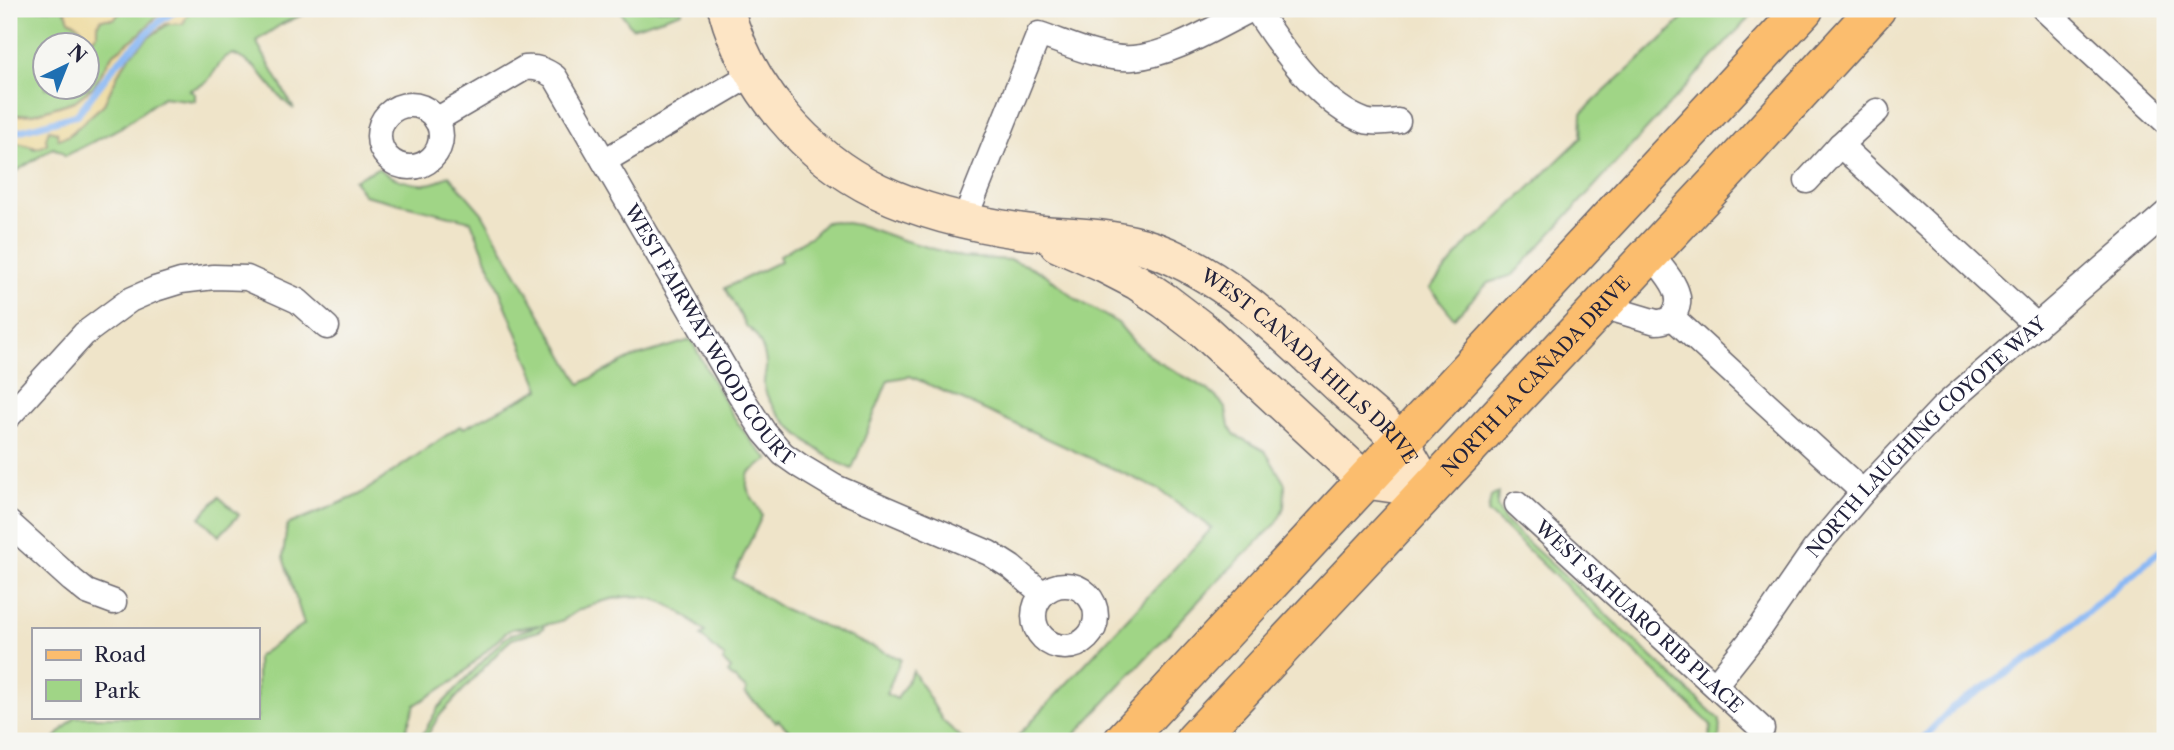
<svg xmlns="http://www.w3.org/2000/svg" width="2174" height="750" font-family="'Libre Caslon Text',serif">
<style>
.green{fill:#a0d586;stroke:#617c60;stroke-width:2;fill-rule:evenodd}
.sand{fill:#eeda9e;stroke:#887e6c;stroke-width:2}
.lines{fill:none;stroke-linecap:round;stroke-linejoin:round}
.stream{stroke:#89b8f4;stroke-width:7}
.street-casing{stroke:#6a666d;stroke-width:27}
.secondary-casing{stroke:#6a666d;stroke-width:38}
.primary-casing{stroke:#6a666d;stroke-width:41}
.street{stroke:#fff;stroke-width:24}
.secondary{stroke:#fde5c5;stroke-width:35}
.primary{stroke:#fbbd6e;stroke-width:38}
.labels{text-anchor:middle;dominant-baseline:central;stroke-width:5;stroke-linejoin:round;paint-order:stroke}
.street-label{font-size:19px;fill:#22223b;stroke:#f6f6f2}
</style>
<rect width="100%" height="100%" fill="#f6f6f2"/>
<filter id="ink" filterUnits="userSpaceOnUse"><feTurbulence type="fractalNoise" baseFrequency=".0143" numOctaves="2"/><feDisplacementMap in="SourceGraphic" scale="14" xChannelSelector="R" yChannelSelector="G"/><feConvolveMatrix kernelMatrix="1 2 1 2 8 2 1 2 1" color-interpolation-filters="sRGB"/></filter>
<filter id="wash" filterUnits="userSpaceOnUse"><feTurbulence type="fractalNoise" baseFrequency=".00686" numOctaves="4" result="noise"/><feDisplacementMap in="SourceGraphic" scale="28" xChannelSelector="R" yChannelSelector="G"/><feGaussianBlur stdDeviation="1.57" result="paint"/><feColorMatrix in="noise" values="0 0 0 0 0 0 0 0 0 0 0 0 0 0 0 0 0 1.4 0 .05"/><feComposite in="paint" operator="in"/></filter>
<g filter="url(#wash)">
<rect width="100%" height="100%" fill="#efe4c9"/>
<g class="green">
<path d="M 21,9 L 65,9 L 65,12 L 82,29 L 83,45 L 101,19 L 114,19 L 123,9 L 164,9 L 141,33 L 112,55 L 94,86 L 75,101 L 34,114 L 9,116 L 9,24 L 15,19 ZM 46,46 L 88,46 L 88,88 L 46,88 Z"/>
<path d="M 190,9 L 315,9 L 282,24 L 256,41 L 294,109 C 280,100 273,87 262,75 C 254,65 244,60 233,54 L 225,57 L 206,83 L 190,90 L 195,94 L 195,101 L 163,97 L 120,128 L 65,156 L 62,152 L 53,148 L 9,176 L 9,147 C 17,140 26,145 35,149 L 46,138 L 48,130 L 55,130 L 68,136 L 104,104 L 118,74 L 131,54 L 148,38 Z"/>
<polygon points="619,9 682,9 682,12 632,28"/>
<path d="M 1691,9 L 1757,9 L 1513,275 L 1488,283 L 1454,318 L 1430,288 L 1470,240 L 1483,233 L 1581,138 L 1582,113 C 1617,77 1658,47 1691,9 Z"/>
<path d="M 378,168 C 391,179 416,187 433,183 C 438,182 444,178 449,175 L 482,213 L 580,384 L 631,358 L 691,340 C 713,379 735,430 769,459 L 749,473 C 741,494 757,498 762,516 L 733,578 L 782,608 L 901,659 L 886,694 L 897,699 L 913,671 L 943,721 L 965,741 L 800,741 L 778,720 L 776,722 L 745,693 L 747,690 L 728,673 L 731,669 L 723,661 L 725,658 L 701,636 L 705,632 C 662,593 636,587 581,609 C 574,612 569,617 563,620 C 556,623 549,624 542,625 L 544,628 L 539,631 L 512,639 L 504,646 L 439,716 L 424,741 L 419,741 L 438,708 L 503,640 L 510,635 L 540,625 L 512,629 L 505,633 L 457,679 L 415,705 L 402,741 L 52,741 L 75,717 L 257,717 L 257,657 L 304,624 L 283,557 L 287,525 L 359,495 L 460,426 L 464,428 L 540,389 L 471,221 L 364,195 L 354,180 Z"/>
<path d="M 835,221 L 863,226 L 899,239 L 962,257 L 1011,260 L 1029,266 L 1045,274 L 1076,299 L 1118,323 L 1133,341 L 1158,362 L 1207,389 L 1220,401 L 1226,410 L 1229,426 L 1235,435 L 1265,451 L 1285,484 L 1284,507 L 1277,523 L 1217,581 L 1069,741 L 1013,741 L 1212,528 L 1160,490 L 910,376 L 888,380 L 852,469 C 825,459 768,416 764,385 C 763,378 767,371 766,364 C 765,351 758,333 747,327 L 725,288 L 781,261 L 779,256 L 814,234 L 826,222 Z"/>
<polygon points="1498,493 1497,506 1505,521 1720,720 1719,741 1709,741 1711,725 1488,512 1491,497"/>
<polygon points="219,497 239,515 219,536 200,517"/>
</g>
<g class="sand">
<polygon points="65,9 123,9 114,19 101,19 97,25 97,34 84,46 82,29 75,23 69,20"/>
<path d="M 164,9 L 190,9 L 183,24 L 166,24 L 148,38 L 131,54 L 118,74 L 104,104 L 68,136 L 58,139 L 57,132 L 49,130 L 46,138 L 47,144 C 31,155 23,136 9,147 L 9,116 L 34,114 L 75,101 L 94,86 L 112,55 L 141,33 Z"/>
</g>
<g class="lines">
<g class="stream">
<polyline points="9,11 11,9"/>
<polyline points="9,134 77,115 116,64 160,21 178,9"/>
<polyline points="1921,741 1953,707 2037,654 2165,547"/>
</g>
</g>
</g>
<g filter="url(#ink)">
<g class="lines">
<g class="street-casing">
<g id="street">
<path d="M 1256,9 C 1280,47 1321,106 1365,121 C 1374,124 1388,122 1398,121"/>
<polyline points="2044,9 2165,121"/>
<circle cx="410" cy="136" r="31"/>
<path id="s1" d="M 436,120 L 525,68 C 538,67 545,70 555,77 L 739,393 L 764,432 L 783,454 L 800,466 L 835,487 L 989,553 L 1011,567 L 1043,594"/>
<polyline points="1840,145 2037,326"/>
<polyline points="604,161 752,74"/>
<polyline points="1807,181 1840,145 1877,111"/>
<path d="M 964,221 L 1039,34 C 1069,44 1101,60 1133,58 C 1172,55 1217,26 1252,9"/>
<path d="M 1602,306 L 1656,322 C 1664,322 1671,320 1675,312 C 1687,292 1662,270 1651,254"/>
<polyline points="1672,317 1863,492"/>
<polyline points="9,416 84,334 130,300 155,289 181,281 214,277 247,278 298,301 327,327"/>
<path id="s2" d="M 1517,504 L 1762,729"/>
<polyline points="9,523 72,580 87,592 114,602"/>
<circle cx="1065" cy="616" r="31"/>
<path id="s3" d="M 1715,685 L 1761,627 L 1814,550 L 1863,492 L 1942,408 L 2165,214"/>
</g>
</g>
<g class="secondary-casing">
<g id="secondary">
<path id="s4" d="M 726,9 C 747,87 806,156 878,191 C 922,212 973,224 1021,231 C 1064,237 1110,234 1152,249 C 1228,276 1289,339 1347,393 C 1365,409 1387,425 1401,444 C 1412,458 1419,475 1428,490"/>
<polyline points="1057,244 1104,265 1137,282 1165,301 1203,330 1366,481 1428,490"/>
</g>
</g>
<g class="primary-casing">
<g id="primary">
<polyline points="1123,741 1804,9"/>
<path id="s5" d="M 1194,741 L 1722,177 L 1876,9"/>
</g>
</g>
<use href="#street" class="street"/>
<use href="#secondary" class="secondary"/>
<use href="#primary" class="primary"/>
</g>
</g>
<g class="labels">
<g class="street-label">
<text stroke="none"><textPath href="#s1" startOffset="436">WEST FAIRWAY WOOD COURT</textPath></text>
<text stroke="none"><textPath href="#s4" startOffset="724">WEST CANADA HILLS DRIVE</textPath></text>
<text stroke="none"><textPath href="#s5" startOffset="500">NORTH LA CAÑADA DRIVE</textPath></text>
<text stroke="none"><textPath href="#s3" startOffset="327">NORTH LAUGHING COYOTE WAY</textPath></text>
<text stroke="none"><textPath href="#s2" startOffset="166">WEST SAHUARO RIB PLACE</textPath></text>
</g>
</g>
<rect width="2174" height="750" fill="none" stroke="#f6f6f2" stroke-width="35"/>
<rect x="32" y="628" width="228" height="91" fill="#f6f6f2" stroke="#a1a1a9" stroke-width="2"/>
<rect x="46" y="650" width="35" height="10" fill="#fbbd6e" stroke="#a1a1a9" stroke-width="2"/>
<text x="94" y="662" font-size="21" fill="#22223b">Road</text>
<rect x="46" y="680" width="35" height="21" fill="#a0d586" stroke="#a1a1a9" stroke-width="2"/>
<text x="94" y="698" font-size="21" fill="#22223b">Park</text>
<g transform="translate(66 66) rotate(43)"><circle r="33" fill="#f6f6f2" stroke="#a1a1a9" stroke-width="2"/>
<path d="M0-5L12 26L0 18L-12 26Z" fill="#1f6fb2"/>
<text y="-10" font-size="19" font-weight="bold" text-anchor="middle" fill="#22223b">N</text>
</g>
</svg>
